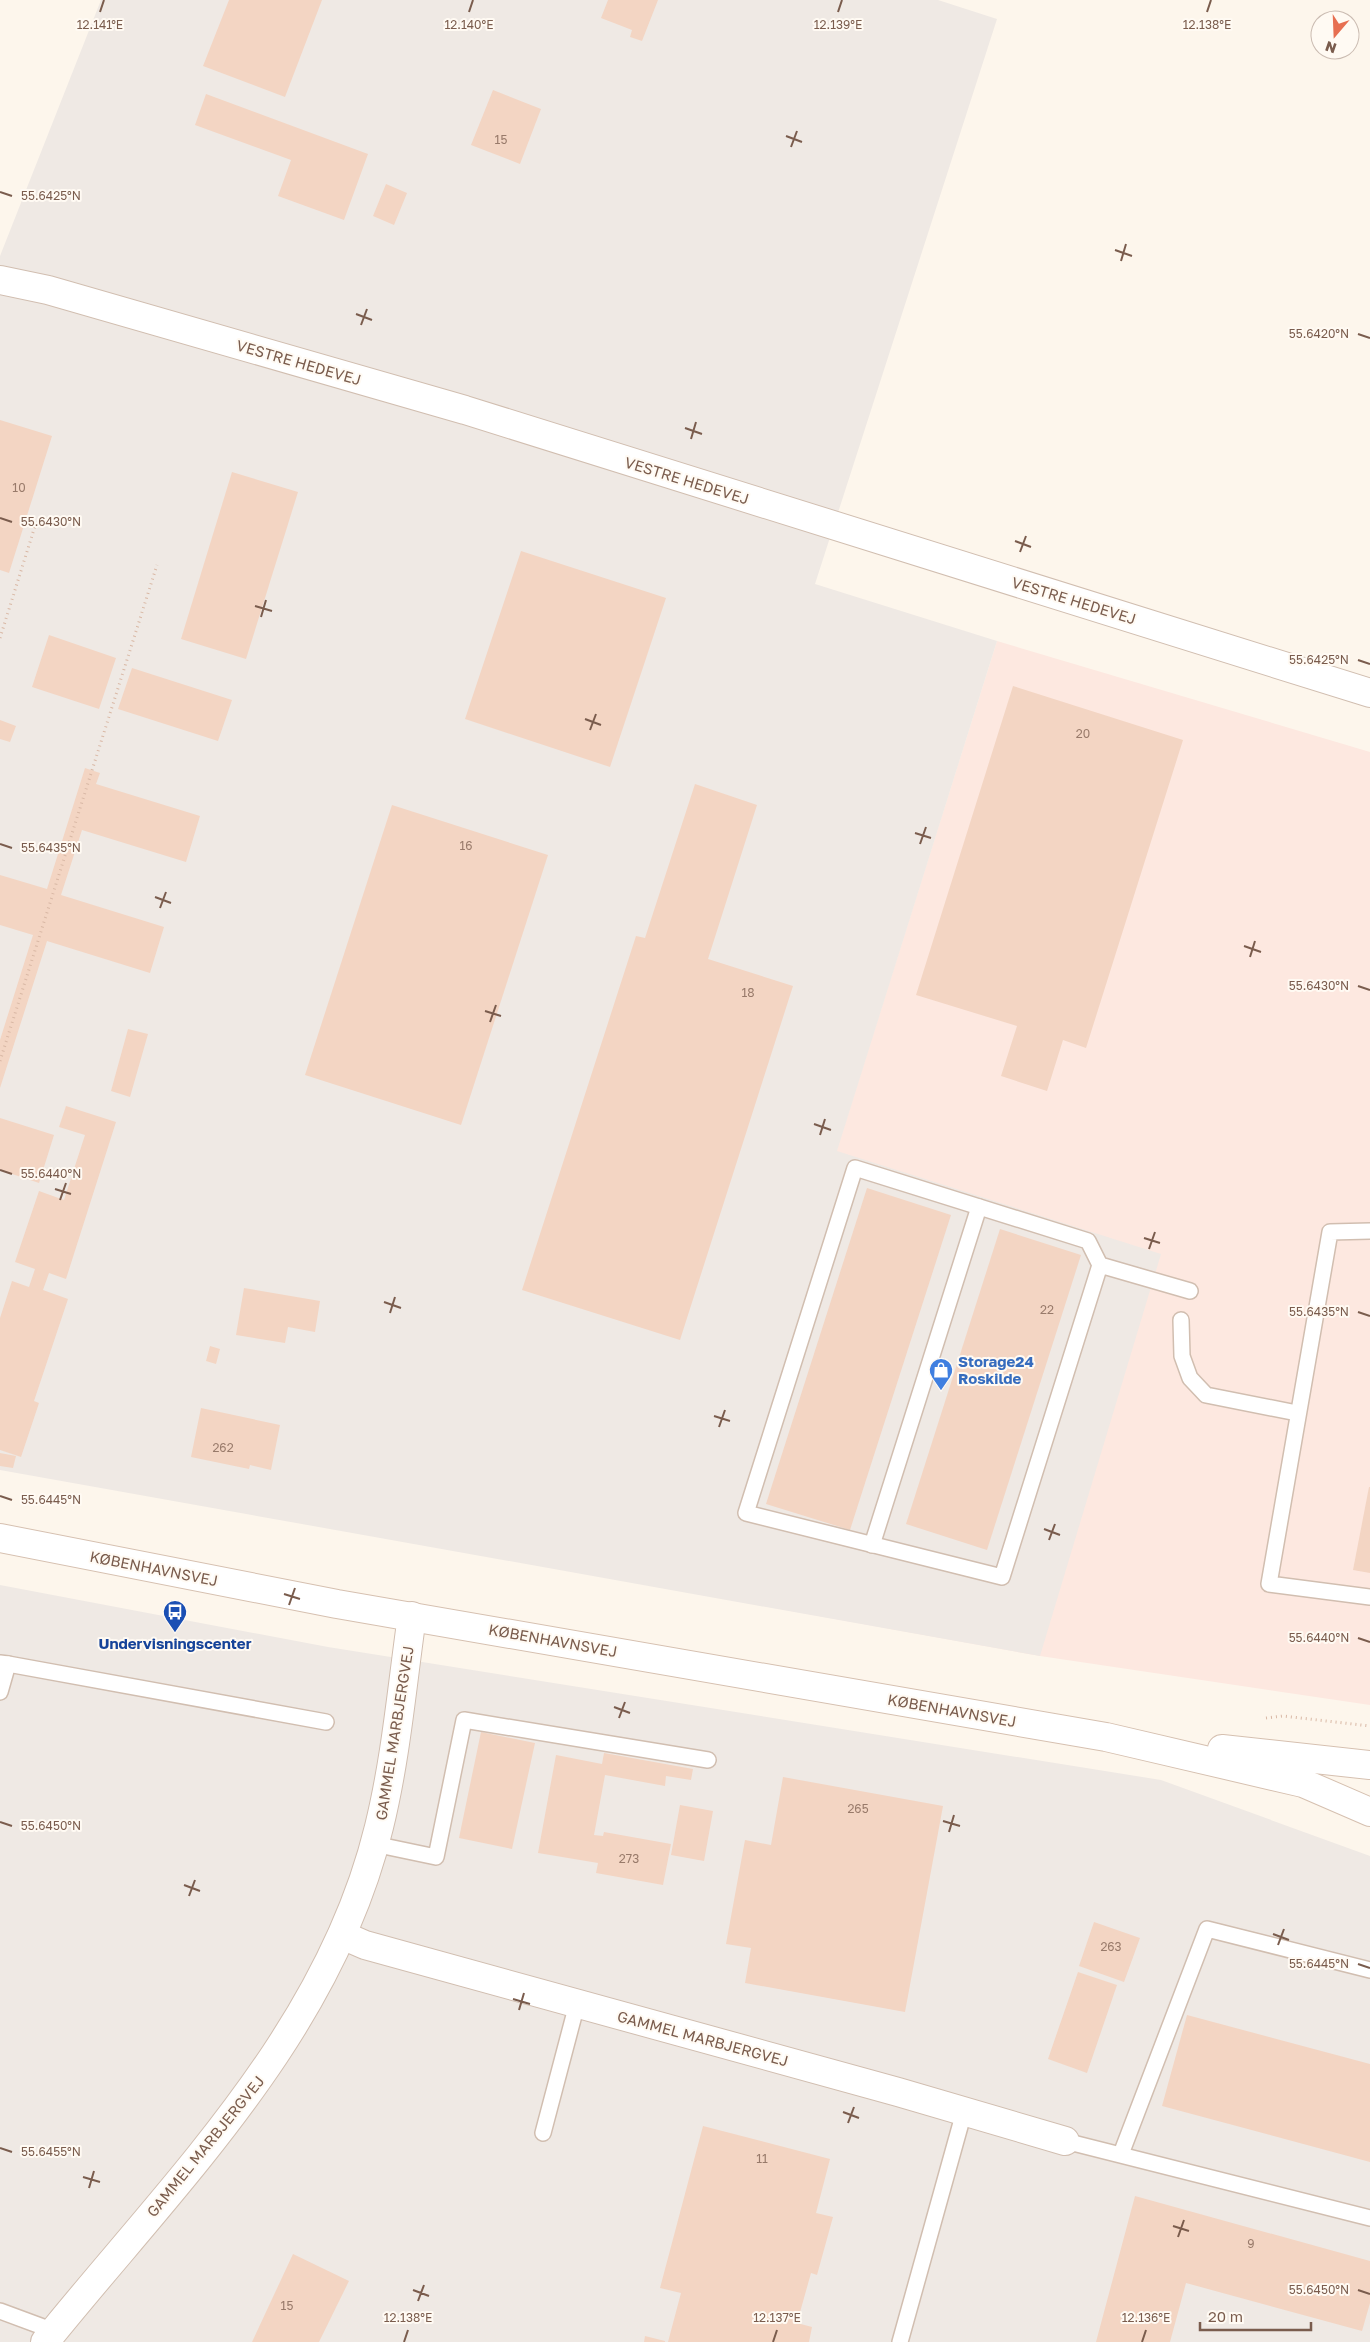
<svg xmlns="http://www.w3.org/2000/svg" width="1370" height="2342" font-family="'Golos Text',sans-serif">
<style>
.commercial{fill:#fde8e0}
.industrial{fill:#efe9e4}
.building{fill:#f3d5c3}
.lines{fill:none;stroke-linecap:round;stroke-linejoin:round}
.service-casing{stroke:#d1beb0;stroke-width:18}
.minor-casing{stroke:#d1beb0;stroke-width:30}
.secondary-casing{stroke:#d6c0b0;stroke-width:30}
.path{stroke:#d9b8a5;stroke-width:3;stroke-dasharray:1 4;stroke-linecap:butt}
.service{stroke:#fff;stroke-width:15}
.minor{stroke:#fff;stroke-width:28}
.secondary{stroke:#fff;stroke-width:28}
.ticks{fill:none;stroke:#7a5c4d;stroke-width:2}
.labels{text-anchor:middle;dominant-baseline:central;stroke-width:4;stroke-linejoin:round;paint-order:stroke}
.number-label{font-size:12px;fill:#987a6a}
.street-label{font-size:15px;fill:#7a5c4d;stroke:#fffaf3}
.shop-label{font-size:15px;font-weight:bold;fill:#366cbe;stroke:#fffaf3;text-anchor:start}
.transit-label{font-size:15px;font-weight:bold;fill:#164399;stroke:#fffaf3}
.ticks-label{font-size:12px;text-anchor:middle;fill:#7a5c4d;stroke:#fffaf3;stroke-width:4;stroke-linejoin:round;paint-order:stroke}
</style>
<rect width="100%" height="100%" fill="#fdf6ec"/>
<polygon class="commercial" points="997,641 1370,752 1370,1705 1040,1656 697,1594"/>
<g class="industrial">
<polygon points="101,0 938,0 997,19 815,584 997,641 837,1151 1161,1254 1040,1656 0,1470 0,256"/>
<polygon points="0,1585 328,1647 1161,1780 1370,1856 1370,2342 0,2342"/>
</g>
<g class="building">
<polygon points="229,0 322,0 285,97 203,66"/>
<polygon points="608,0 658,0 642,41 630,37 632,30 601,18"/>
<polygon points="493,90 541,109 520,164 471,145"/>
<polygon points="206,94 368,154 344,220 278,196 291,160 195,125"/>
<polygon points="386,184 407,193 394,225 373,216"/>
<polygon points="0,420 52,436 9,573 0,570"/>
<polygon points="232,472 298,492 246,659 181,639"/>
<polygon points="521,551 666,598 610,767 465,719"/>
<polygon points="49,635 116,658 99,709 32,687"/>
<polygon points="132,668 232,700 218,741 118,709"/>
<polygon points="1013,686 1183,740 1086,1048 1063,1040 1047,1091 1001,1076 1017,1026 916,995"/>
<polygon points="0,720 16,726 10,742 0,739"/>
<polygon points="85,768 100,773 96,784 200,816 186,862 82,830 61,895 164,927 150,973 47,941 0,1088 0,1040 33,935 0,925 0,875 47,889"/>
<polygon points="695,784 757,805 708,959 793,986 680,1340 522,1290 636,936 645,938"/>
<polygon points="392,805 548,855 461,1125 305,1075"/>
<polygon points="128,1029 148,1034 130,1097 111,1091"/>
<polygon points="66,1106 116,1122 66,1279 49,1273 43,1290 68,1299 34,1401 39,1403 21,1457 0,1450 0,1318 12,1281 29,1287 35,1269 15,1262 39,1191 64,1200 85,1135 59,1127"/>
<polygon points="0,1118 54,1135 39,1183 0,1170"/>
<polygon points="867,1188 951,1215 850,1530 766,1504"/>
<polygon points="1000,1229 1081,1255 987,1550 906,1524"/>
<polygon points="244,1288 320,1301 315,1332 288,1327 285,1343 236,1335"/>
<polygon points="210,1346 220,1349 216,1364 206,1361"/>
<polygon points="201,1408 280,1425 271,1470 250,1465 249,1469 191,1457"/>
<polygon points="0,1453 16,1456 13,1468 0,1466"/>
<polygon points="1369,1487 1370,1487 1370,1573 1353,1570"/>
<polygon points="481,1732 535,1743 512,1849 459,1838"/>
<polygon points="604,1753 693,1769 691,1780 666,1776 665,1786 605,1775 594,1835 603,1836 604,1832 671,1844 663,1885 596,1873 598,1863 538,1853 556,1755 602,1764"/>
<polygon points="783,1777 943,1806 905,2012 745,1983 751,1948 726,1944 745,1840 771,1845"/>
<polygon points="680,1805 713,1811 704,1861 671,1855"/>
<polygon points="1094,1922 1140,1938 1124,1982 1079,1966"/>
<polygon points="1078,1972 1117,1985 1087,2073 1048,2059"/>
<polygon points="1187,2015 1370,2064 1370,2162 1162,2106"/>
<polygon points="703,2126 830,2159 816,2213 833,2217 817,2275 811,2273 797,2323 812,2327 809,2342 668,2342 681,2293 660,2288"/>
<polygon points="1135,2196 1370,2261 1370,2303 1362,2331 1186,2283 1170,2342 1096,2342"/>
<polygon points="293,2254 349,2281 319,2342 252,2342"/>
<polygon points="645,2336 665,2341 665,2342 644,2342"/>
</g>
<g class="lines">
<g class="service-casing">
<g id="service">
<polyline points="1370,1231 1330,1232 1269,1584 1370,1597"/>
<polyline points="1100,1265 1002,1577 746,1513 855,1168 1088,1241 1100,1265 1190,1291"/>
<polyline points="1181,1320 1182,1356 1190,1378 1206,1395 1297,1413"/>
<polyline points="872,1545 979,1207"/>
<polyline points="0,1663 8,1664 0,1692"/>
<polyline points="8,1664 326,1722"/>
<polyline points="374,1844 436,1857 464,1720 708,1760"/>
<polyline points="543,2133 577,2004"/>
<polyline points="1065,2141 1370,2218"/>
<polyline points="1121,2154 1207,1929 1370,1970"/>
<polyline points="0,2311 54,2331"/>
<polyline points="900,2342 964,2112"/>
</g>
</g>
<g class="minor-casing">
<g id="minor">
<polyline points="0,280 48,290 465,410 1370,693"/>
<polyline points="342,1935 365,1945 898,2092 1065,2141"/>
<path d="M 45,2342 C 174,2182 329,2033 379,1827 C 396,1758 402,1686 412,1616"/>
</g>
</g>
<g class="secondary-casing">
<g id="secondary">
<polyline points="0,1538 337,1604 1106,1737 1303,1783 1370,1812"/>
<polyline points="1222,1749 1370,1765"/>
</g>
</g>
<g class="path">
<polyline points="0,638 35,526"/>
<polyline points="0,1061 157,565"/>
<polyline points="1266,1718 1283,1716 1370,1726"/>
</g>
<use href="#service" class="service"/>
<use href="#minor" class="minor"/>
<use href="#secondary" class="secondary"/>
</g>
<path class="ticks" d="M 100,12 L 104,0M 469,12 L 473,0M 838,12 L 842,0M 1207,12 L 1211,0M 786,136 L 802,142M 791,147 L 797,131M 0,192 L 12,196M 1115,250 L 1132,256M 1121,261 L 1126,244M 356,314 L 372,320M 361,325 L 367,309M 1358,334 L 1370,338M 685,428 L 702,434M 691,439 L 696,422M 0,518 L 12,522M 1015,541 L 1031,547M 1020,552 L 1026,536M 255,606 L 272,611M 261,617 L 266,600M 1358,660 L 1370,664M 585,719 L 601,725M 590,730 L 596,714M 915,833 L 931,838M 0,844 L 12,848M 920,844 L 926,827M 155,897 L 171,903M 160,908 L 166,892M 1244,946 L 1261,952M 1250,957 L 1255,941M 1358,986 L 1370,990M 485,1011 L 501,1016M 490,1022 L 496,1005M 814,1124 L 831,1130M 820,1135 L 825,1119M 0,1170 L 12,1174M 55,1189 L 71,1194M 60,1200 L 66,1183M 1144,1238 L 1160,1243M 1149,1249 L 1155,1232M 384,1302 L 401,1308M 1358,1312 L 1370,1316M 390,1313 L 395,1297M 714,1416 L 730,1421M 719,1427 L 725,1410M 0,1496 L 12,1500M 1044,1529 L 1060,1535M 1049,1540 L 1055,1524M 284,1594 L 300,1599M 289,1605 L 295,1588M 1358,1638 L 1370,1642M 614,1707 L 630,1713M 619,1718 L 625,1702M 943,1821 L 960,1826M 0,1822 L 12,1826M 949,1832 L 954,1815M 184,1885 L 200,1891M 189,1896 L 195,1880M 1273,1934 L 1289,1940M 1278,1945 L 1284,1929M 1358,1964 L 1370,1968M 513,1999 L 530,2004M 519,2010 L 524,1993M 843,2112 L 859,2118M 848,2123 L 854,2107M 0,2148 L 12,2152M 83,2177 L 100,2182M 89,2188 L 94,2171M 1173,2226 L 1189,2231M 1178,2237 L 1184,2220M 413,2290 L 429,2296M 1358,2290 L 1370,2294M 418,2301 L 424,2285M 404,2342 L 408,2330M 773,2342 L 777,2330M 1142,2342 L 1146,2330"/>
<defs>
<g id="shop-pin" transform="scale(1.25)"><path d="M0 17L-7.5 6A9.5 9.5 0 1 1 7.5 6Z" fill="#3f7fe0" stroke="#fffaf3"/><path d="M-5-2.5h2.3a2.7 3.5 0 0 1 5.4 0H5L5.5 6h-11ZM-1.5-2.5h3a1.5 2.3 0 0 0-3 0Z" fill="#fff"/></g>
<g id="bus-pin" transform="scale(1.25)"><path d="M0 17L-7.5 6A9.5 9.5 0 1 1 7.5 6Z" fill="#1a4fb4" stroke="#fffaf3"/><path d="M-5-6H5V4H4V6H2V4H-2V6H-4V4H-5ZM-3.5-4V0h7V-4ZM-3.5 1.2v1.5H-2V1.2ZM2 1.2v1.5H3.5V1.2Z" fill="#fff"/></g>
</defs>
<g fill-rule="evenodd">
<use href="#shop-pin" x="941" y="1370"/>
<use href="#bus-pin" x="175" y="1612"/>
</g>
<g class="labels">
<g class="number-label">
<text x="501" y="139">15</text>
<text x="19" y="487">10</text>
<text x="1083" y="733">20</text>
<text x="466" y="845">16</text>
<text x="748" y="992">18</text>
<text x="1047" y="1309">22</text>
<text x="223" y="1447">262</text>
<text x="858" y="1808">265</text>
<text x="629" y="1858">273</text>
<text x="1111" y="1946">263</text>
<text x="762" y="2158">11</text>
<text x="1251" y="2243">9</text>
<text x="287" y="2305">15</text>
</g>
<g class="street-label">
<text transform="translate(299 362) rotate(16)">VESTRE HEDEVEJ</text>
<text transform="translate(687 480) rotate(17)">VESTRE HEDEVEJ</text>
<text transform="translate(1074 600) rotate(17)">VESTRE HEDEVEJ</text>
<text transform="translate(154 1568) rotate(11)">KØBENHAVNSVEJ</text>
<text transform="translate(553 1640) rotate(10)">KØBENHAVNSVEJ</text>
<text transform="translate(952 1710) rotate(10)">KØBENHAVNSVEJ</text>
<text transform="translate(394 1733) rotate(-81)">GAMMEL MARBJERGVEJ</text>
<text transform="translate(703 2038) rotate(15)">GAMMEL MARBJERGVEJ</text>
<text transform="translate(205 2146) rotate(-51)">GAMMEL MARBJERGVEJ</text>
</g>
<g class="shop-label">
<text x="958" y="1361">Storage24<tspan x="958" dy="17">Roskilde</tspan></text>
</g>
<g class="transit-label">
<text x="175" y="1643">Undervisningscenter</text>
</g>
</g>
<g class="ticks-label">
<text x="838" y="29">12.139°E</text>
<text x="1207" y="29">12.138°E</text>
<text x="100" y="29">12.141°E</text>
<text x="469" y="29">12.140°E</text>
<text x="51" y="200">55.6425°N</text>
<text x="1319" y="338">55.6420°N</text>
<text x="51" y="526">55.6430°N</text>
<text x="1319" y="664">55.6425°N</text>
<text x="51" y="852">55.6435°N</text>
<text x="1319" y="990">55.6430°N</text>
<text x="51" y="1178">55.6440°N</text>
<text x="1319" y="1316">55.6435°N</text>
<text x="51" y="1504">55.6445°N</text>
<text x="1319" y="1642">55.6440°N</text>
<text x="51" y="1830">55.6450°N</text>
<text x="1319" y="1968">55.6445°N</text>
<text x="51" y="2156">55.6455°N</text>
<text x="1319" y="2294">55.6450°N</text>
<text x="408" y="2322">12.138°E</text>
<text x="777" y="2322">12.137°E</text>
<text x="1146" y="2322">12.136°E</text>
</g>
<g transform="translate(1335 35) rotate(199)"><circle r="24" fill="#fffaf3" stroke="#cabbb1"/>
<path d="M0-4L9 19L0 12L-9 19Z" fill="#e76f51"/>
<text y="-8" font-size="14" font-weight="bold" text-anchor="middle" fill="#7a5c4d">N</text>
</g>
<path d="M1200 2322v8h111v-8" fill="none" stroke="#7a5c4d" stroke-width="2.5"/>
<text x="1208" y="2322" font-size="15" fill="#7a5c4d" stroke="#fffaf3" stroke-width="4" paint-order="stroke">20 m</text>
</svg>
